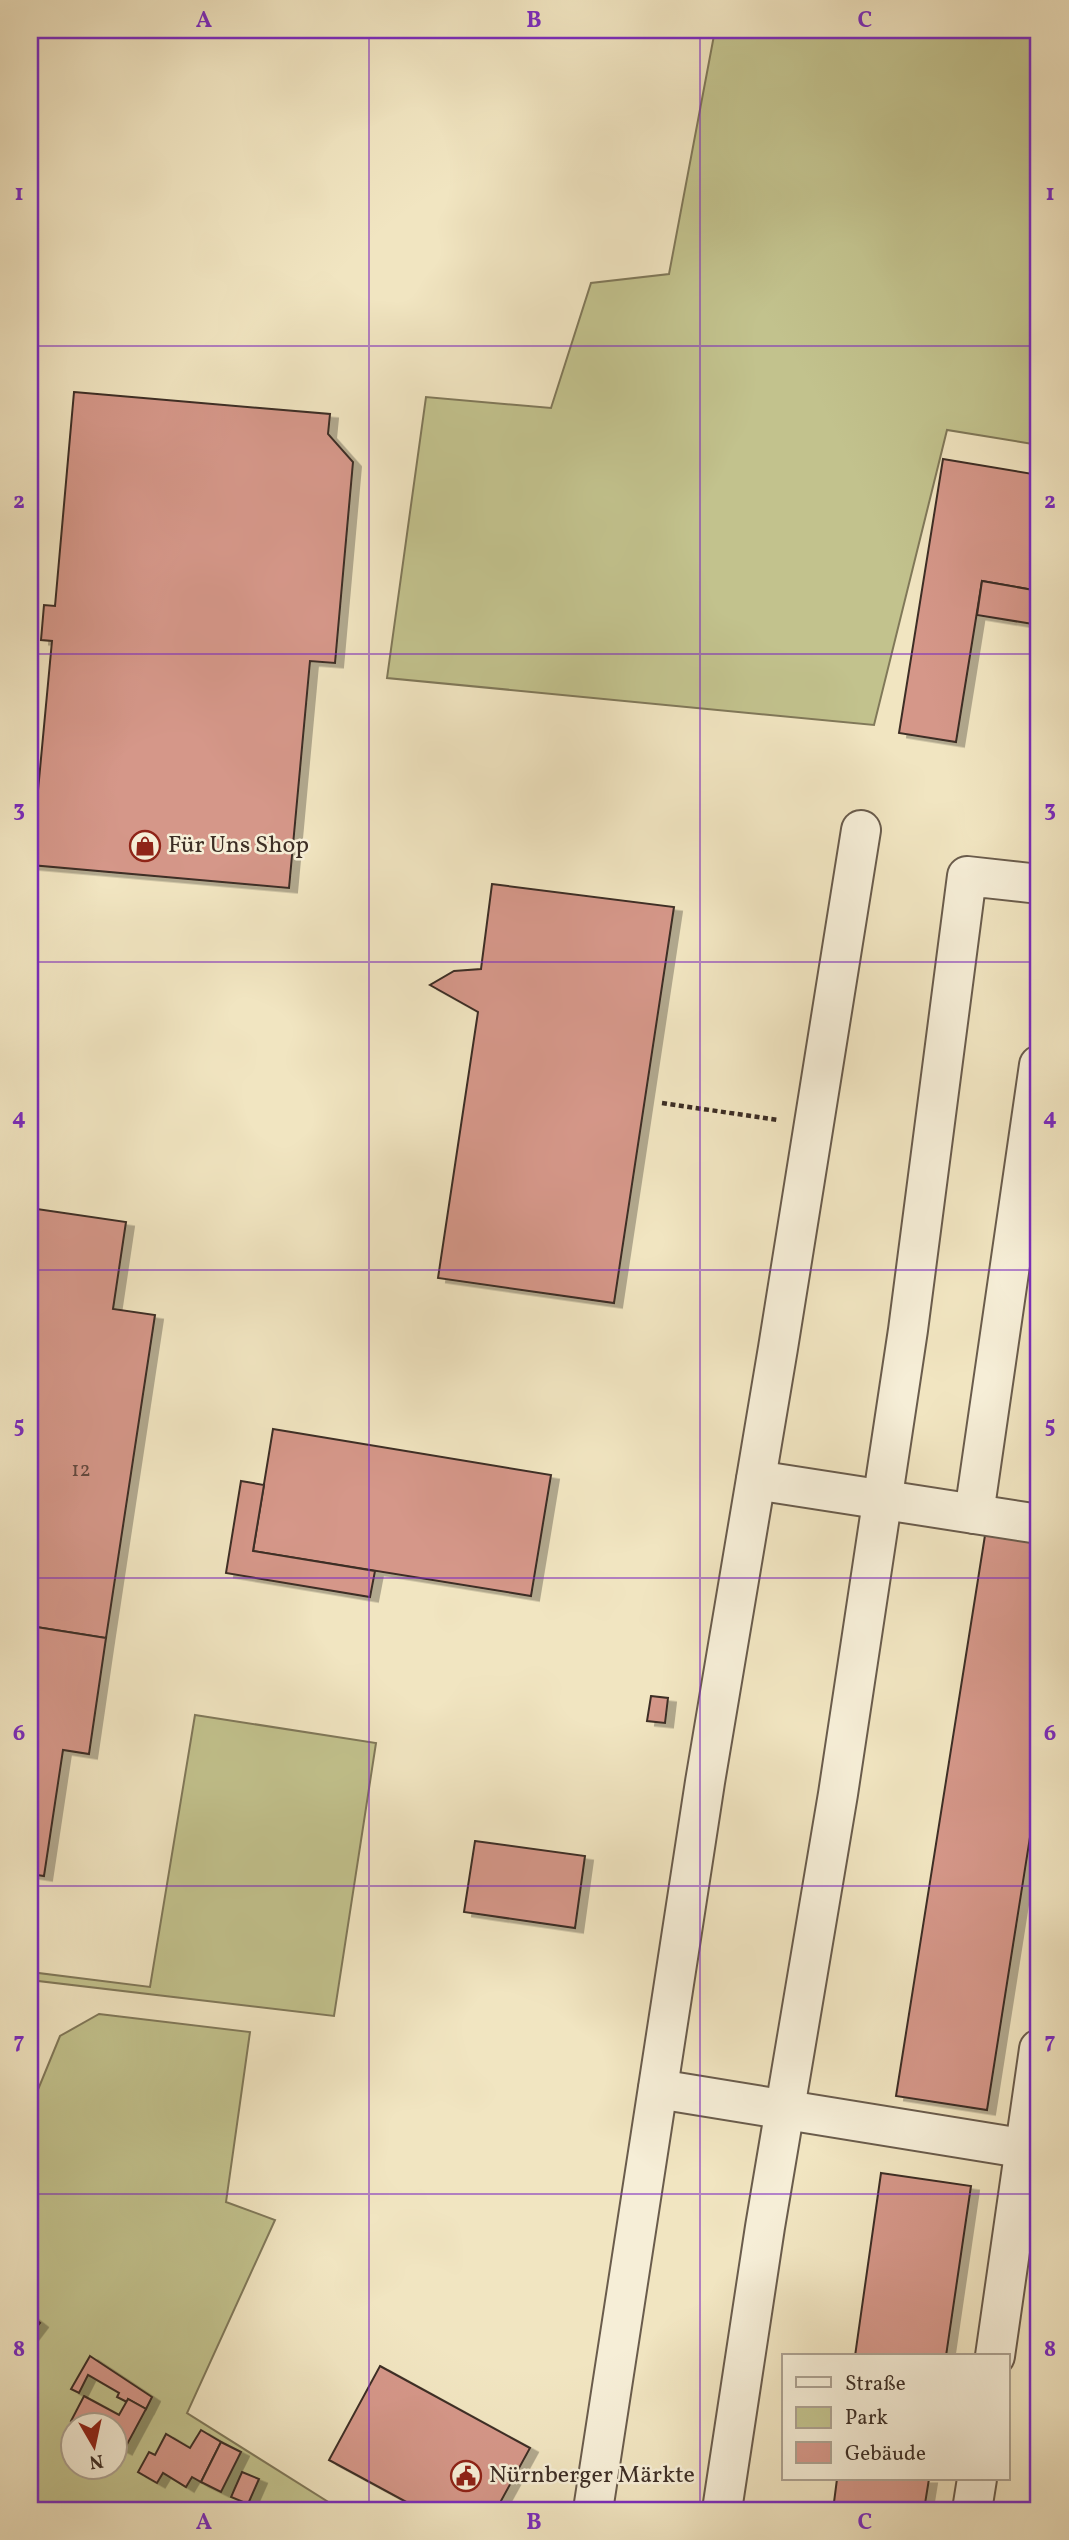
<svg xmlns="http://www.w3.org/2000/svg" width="1069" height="2540" font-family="Vollkorn,serif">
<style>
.green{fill:#c2c28d;stroke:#807859;stroke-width:2;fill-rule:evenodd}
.building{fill:#d59789;stroke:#3d2e25;stroke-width:2;filter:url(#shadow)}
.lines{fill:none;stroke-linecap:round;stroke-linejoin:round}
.minor-casing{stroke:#6a5c4c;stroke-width:42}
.path{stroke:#3d2e25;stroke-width:4.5;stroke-dasharray:5 3.5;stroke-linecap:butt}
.minor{stroke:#f6eed7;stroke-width:38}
.grid{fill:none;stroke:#7b2cbf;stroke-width:2;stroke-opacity:0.55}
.labels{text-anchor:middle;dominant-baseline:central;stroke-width:5;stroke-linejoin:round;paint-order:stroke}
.number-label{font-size:21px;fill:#63483e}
.poi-label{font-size:24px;fill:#3d2e25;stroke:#f6eed7;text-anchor:start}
.neatline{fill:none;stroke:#7b2cbf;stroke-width:2.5}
.grid-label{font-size:23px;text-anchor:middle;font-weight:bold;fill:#7b2cbf}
</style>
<defs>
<filter id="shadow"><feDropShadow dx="8" dy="4.5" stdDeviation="0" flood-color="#0004"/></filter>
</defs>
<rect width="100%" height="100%" fill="#f1e5c1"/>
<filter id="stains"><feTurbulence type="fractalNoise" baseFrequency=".00286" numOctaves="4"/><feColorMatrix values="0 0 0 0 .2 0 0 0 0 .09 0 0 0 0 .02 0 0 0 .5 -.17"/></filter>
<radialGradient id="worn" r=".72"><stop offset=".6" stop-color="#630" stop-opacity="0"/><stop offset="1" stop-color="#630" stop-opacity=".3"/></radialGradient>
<g class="green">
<polygon points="715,30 1039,30 1039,445 947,430 874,725 387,678 426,397 551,408 591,283 669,274"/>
<polygon points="195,1715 376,1743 334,2016 30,1980 30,1972 150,1987"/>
<path d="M 99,2014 L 250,2032 L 226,2202 L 275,2220 L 187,2413 L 341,2510 L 30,2510 L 30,2109 L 60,2036 ZM 74,2424 L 116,2424 L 116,2466 L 74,2466 Z"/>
</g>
<g class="building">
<polygon points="74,392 330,414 328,434 353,462 335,663 310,661 289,888 31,865 52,641 41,640 44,605 55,606"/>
<polygon points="943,459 1039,475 1039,591 982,581 956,742 899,733"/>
<polygon points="982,581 1039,591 1039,625 977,615"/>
<polygon points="492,884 674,907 614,1303 438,1278 478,1012 430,985 454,971 481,969"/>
<polygon points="30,1208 126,1222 113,1309 155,1315 106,1638 30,1626"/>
<polygon points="273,1429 551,1475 531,1596 253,1551"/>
<polygon points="241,1481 264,1485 253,1551 375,1571 370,1597 226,1573"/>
<polygon points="986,1529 1039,1538 1039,1780 987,2110 896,2096"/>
<polygon points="30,1626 106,1638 89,1754 63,1750 44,1876 30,1874"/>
<polygon points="651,1696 668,1698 665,1723 647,1721"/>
<polygon points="475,1841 585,1856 575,1928 464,1912"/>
<polygon points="881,2173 971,2186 946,2356 855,2356"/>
<polygon points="30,2315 40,2323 30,2336"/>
<polygon points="90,2356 152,2397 146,2409 128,2399 127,2402 117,2397 119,2393 88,2375 79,2393 71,2389"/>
<polygon points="380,2366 530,2448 496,2510 421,2510 329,2460"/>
<polygon points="84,2396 119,2415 128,2399 146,2409 124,2450 116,2446 116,2424 77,2424 71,2421"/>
<polygon points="201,2430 221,2442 201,2482 192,2477 186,2487 163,2473 157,2483 138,2472 149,2452 155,2455 166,2434 190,2448"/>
<polygon points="221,2442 241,2452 221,2492 201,2482"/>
<polygon points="242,2472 259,2479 248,2504 231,2497"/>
<polygon points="837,2479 929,2479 924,2510 833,2510"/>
</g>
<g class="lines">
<g class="minor-casing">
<g id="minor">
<polyline points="756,1480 1039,1524"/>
<polyline points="974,1514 1039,1065"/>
<polyline points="658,2089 1039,2151"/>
<polyline points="995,2356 1039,2049"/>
<polyline points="593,2510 705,1782 778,1348 861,830"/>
<polyline points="722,2510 765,2227 838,1794 908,1330 967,876 1039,884"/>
<polyline points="972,2510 977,2479"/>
</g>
</g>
<polyline class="path" points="662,1103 778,1120"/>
<use href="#minor" class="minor"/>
</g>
<path class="grid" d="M 369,30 L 369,2510M 700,30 L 700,2510M 30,346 L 1039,346M 30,654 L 1039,654M 30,962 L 1039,962M 30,1270 L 1039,1270M 30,1578 L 1039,1578M 30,1886 L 1039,1886M 30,2194 L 1039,2194"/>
<defs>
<g id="shop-ring" transform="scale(1.575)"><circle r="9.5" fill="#f6eed7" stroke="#8f2418" stroke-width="1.5"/><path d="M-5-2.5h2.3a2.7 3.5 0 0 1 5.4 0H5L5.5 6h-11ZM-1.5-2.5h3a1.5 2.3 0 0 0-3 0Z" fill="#8f2418"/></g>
<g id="civic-ring" transform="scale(1.575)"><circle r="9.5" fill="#f6eed7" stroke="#8f2418" stroke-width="1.5"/><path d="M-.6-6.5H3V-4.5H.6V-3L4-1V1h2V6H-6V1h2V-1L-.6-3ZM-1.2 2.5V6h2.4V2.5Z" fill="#8f2418"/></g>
</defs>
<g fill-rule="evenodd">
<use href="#shop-ring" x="145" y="846"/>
<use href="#civic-ring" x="466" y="2476"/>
</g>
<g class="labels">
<g class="number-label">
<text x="81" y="1470">12</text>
</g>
<g class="poi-label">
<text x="168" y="846">Für Uns Shop</text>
<text x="489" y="2476">Nürnberger Märkte</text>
</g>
</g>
<rect width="1069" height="2540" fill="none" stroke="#f1e5c1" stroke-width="77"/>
<rect x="782" y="2354" width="228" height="126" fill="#f6eed7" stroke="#aca190" stroke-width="2"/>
<rect x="796" y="2377" width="35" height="10" fill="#f6eed7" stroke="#aca190" stroke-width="2"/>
<text x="845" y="2390" font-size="21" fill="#3d2e25">Straße</text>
<rect x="796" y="2407" width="35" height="21" fill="#c2c28d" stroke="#aca190" stroke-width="2"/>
<text x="845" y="2424" font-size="21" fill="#3d2e25">Park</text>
<rect x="796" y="2442" width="35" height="21" fill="#d59789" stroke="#aca190" stroke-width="2"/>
<text x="845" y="2460" font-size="21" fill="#3d2e25">Gebäude</text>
<g transform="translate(94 2446) rotate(171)"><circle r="33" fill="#f6eed7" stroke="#aca190" stroke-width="2"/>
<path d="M0-5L12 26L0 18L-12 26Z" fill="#8f2418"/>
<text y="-10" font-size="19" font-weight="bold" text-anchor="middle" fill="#3d2e25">N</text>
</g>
<rect x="38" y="38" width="992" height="2464" class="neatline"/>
<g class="grid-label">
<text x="204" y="27">A</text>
<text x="534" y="27">B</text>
<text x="865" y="27">C</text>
<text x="19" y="200">1</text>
<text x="1050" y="200">1</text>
<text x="19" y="508">2</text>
<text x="1050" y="508">2</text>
<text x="19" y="816">3</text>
<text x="1050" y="816">3</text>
<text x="19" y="1124">4</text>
<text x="1050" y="1124">4</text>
<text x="19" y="1432">5</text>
<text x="1050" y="1432">5</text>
<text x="19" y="1740">6</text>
<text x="1050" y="1740">6</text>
<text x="19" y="2048">7</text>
<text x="1050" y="2048">7</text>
<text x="19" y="2356">8</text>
<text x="1050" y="2356">8</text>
<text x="204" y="2529">A</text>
<text x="534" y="2529">B</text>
<text x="865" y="2529">C</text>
</g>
<rect width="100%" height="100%" filter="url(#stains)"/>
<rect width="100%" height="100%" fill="url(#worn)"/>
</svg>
